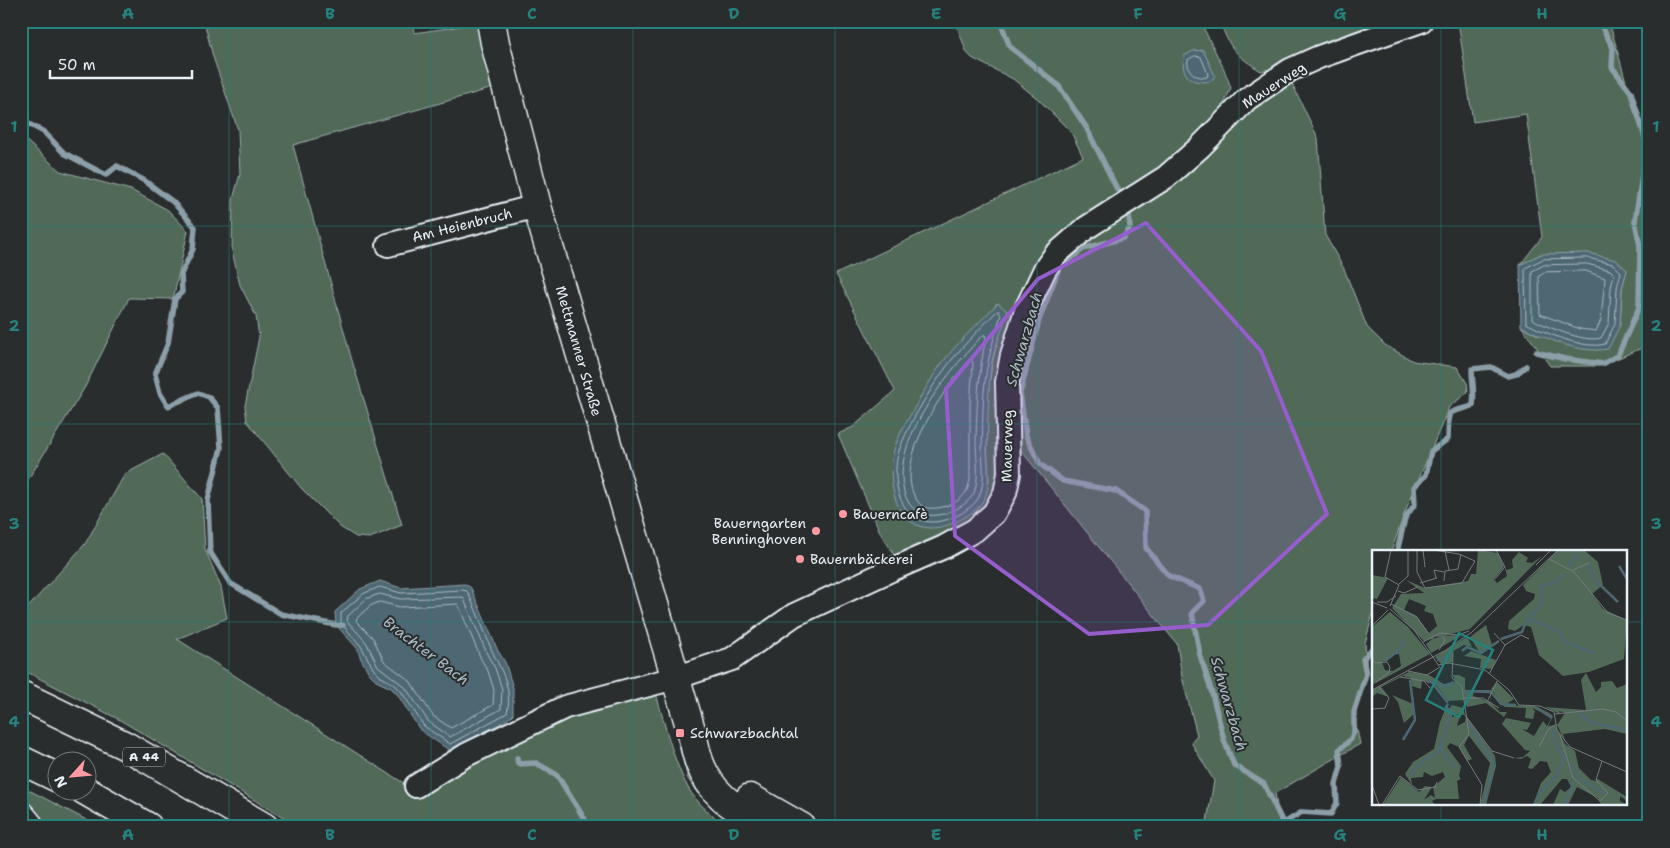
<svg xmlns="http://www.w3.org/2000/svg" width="1670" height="848" font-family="'Shantell Sans',sans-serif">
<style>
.green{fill:#516a58;stroke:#9caea8;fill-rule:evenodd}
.water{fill:#4e6873;stroke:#8c9fa8}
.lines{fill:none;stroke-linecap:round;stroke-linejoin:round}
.shore{stroke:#aabac3;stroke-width:1}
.stream{stroke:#8c9fa8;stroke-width:5.5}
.street-casing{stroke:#e8f1f8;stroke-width:26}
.secondary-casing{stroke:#e8f1f8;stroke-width:31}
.highway-casing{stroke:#e8f1f8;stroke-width:31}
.street{stroke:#2a2d2e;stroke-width:22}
.secondary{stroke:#2a2d2e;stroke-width:28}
.highway{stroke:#2a2d2e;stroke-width:28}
.marked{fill:#965dcd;fill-opacity:0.2;stroke:#965dcd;stroke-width:4;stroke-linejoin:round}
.grid{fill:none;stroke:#25827c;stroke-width:1;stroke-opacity:0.55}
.poi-dot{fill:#ff9aa2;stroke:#2a2d2e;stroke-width:2}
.labels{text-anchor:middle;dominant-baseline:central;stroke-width:4;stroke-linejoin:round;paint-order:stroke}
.shield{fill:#2a2d2e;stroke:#afb6bb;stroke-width:1}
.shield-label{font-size:12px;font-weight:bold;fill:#e8f1f8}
.street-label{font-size:14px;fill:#e8f1f8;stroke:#2a2d2e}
.poi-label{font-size:14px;fill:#e8f1f8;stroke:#2a2d2e;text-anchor:start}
.water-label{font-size:15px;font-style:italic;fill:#aabac3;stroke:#2a2d2e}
.inset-river{fill:none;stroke:#4e6873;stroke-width:2.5}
.inset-road{fill:none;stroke:#767b7f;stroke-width:1}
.view{fill:#25827c;fill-opacity:0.15;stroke:#25827c;stroke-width:2.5}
.inset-edge{fill:none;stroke:#e8f1f8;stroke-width:2.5}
.neatline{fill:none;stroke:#25827c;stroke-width:2}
.grid-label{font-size:16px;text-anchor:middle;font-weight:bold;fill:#25827c}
</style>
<rect width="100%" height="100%" fill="#2a2d2e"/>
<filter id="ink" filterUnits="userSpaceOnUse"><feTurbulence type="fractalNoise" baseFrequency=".02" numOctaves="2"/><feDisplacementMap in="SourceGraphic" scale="10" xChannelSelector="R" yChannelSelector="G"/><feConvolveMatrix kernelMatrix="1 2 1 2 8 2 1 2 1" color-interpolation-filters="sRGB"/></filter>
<g filter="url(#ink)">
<g class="green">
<polygon points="204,21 413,21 414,33 482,23 493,88 293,145 351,357 402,525 370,538 356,537 340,527 302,489 247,421 245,406 259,337 256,316 240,285 232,251 233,199 240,174 238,130 213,57"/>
<path d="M 955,21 L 1024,21 L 1027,28 L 1027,21 L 1200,21 L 1224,69 L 1231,88 L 1222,109 L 1164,170 L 1063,231 L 1046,253 L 1035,277 L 1003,474 L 985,515 L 898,561 L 880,532 L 838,434 L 853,427 L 895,391 L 836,274 L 1083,157 L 1071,132 L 1038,99 L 1013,79 L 972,58 L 967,53 ZM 997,303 L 1007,312 C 1001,331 994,350 991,371 C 985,407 987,446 989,482 L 901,431 Z"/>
<path d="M 1220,21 L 1398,21 L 1275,68 L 1261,71 C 1237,56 1229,49 1220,21 Z"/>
<polygon points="1458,21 1609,21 1635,114 1649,126 1649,345 1600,366 1550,366 1521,326 1538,335 1620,325 1622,288 1627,270 1541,254 1520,265 1542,237 1526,114 1473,122"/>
<polygon points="1288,75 1318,138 1325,235 1344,269 1367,327 1385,345 1413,361 1457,367 1467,383 1468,392 1449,407 1405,512 1391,552 1374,552 1374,610 1365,643 1367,673 1354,716 1360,744 1275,793 1280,827 1206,827 1214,781 1191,742 1197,735 1182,677 1177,644 1015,443 1013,384 1024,334 1061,259"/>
<polygon points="21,136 60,171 131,190 168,210 188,231 173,299 129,298 85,387 21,491"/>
<path d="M 163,454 L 202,499 L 205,549 L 221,587 L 227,618 L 177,639 L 402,782 L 422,797 L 465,763 L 567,712 L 656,693 C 664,722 677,776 695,798 C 704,809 715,818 727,827 L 300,827 L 120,720 L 21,669 L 21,619 L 23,613 L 85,544 L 125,474 Z"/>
<polygon points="676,735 683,739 746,827 734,827 698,794 688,779"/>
<polygon points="21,786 100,827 38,827 21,807"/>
</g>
<g class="water">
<path d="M 1203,50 L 1215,76 L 1211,81 C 1192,85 1180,76 1184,56 L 1193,51 Z"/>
<path d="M 1588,253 L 1616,260 L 1627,270 L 1622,288 L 1620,325 L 1608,349 C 1579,354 1547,339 1521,326 L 1520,265 L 1541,254 Z"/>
<path d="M 998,303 L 1008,312 C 1001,332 992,352 990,374 C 988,399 988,424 987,449 C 987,467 992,485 983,501 C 977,511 965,517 956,522 C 905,545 885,497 893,454 C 896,441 903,427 910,416 C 921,396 932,376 946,358 C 961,339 981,321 998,303 Z"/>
<polygon points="380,581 401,588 465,584 471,588 498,651 505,662 513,688 513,715 503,722 449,750 420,730 397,694 391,688 378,682 369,673 361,659 357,648 336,625 335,612 360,589"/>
</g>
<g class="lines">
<g class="shore">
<path d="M 1195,56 L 1201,57 L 1208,74 L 1207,77 C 1196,79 1186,71 1188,60 Z"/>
<path d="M 1588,258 L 1613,264 L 1621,272 L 1617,288 L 1615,324 L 1605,344 C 1585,350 1545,333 1526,323 L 1525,268 L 1543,259 Z"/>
<path d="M 1587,264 L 1610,270 L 1614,274 L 1611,287 L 1609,323 L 1601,338 C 1585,343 1547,327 1532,319 L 1532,271 L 1544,265 Z"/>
<polygon points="1586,271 1605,278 1601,320 1596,331 1580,329 1540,314 1539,276 1546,272"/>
<path d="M 999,311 L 1001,315 C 991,345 984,374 983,407 C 983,422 982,437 982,452 C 983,468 985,482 979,497 C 975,505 964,512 956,516 C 909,538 889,495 898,454 C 902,440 909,428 915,416 C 926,397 937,379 950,362 C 964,344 981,328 996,312 Z"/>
<path d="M 985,335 L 986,338 C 978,374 977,404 976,440 C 976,458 980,476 974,493 C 971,500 961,507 954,510 C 930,521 908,516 903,487 C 894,437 950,370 982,336 Z"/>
<path d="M 969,361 L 972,361 L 973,363 L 970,405 L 970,480 C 969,483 968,489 966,492 C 958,505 937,511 923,507 C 884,473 943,389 969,361 Z"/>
<path d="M 380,587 L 401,593 L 463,590 L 467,591 C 476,609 483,628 490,646 C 500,670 513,685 507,713 L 450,744 L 424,726 L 401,691 L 394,684 L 381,677 L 374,670 L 361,646 L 341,623 L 341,613 L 363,594 Z"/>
<polygon points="380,594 400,599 463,597 488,656 495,668 502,689 501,709 450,737 428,721 405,687 378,666 366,642 347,621 348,616 366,599"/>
<polygon points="380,602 400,607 458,604 481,659 488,671 494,690 493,705 451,728 433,716 410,681 384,661 373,638 356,621 357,618 370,606"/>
</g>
<g class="stream">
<polyline points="1000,21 1010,47 1058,85 1086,127 1122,199"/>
<polyline points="1603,21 1602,27 1613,48 1612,67 1631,92 1647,144 1635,221 1640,246"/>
<polyline points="21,120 44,132 64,153 106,175 117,166 145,181 173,202 195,227 193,249 181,274 182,292 175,299 168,343 155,374 160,393 168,406 198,393 209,397 218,408 221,448 208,500 210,552 230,583 281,614 336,625 343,625"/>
<polyline points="1126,208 1129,213 1130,228 1123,238 1083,249 1059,268 1039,320 1020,393 1026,436 1040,464 1063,481 1116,491 1145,511 1146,548 1169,576 1200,589 1204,601 1192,613 1200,655 1212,693 1224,740 1234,765 1264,784 1285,827"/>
<polyline points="1536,352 1565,359 1603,364 1618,355 1639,307 1640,246 1649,245"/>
<path d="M 1397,552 L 1405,518 L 1415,504 L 1414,487 L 1426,475 L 1431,451 L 1448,439 L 1449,414 C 1457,408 1465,410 1473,405 C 1475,393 1472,382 1472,369 L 1491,367 L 1508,376 L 1516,374 L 1526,366"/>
<polyline points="517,758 518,764 536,763 557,775 587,823 592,827"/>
<polyline points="1284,823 1302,812 1331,814 1337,803 1336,784 1341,766 1339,750 1350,740 1354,732 1354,712 1366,674 1363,659 1374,646"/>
</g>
<g class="street-casing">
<g id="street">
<polyline points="388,245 537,206"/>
<polyline points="416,786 466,755 565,707 675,678 732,659 794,615 891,570 944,547 975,530 994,513 1005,493 1009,474 1007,382 1012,355 1027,307 1045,269 1055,255 1086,228 1166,177 1200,147 1247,99 1290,70 1319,57 1421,21"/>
</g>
</g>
<g class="secondary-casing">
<g id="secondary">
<path d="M 491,21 L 495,43 L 537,206 L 691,730 C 694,741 696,754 700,764 C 713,798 738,809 767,827"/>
<polyline points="750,798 801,827"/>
</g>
</g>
<g class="highway-casing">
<g id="highway">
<polyline points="21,695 126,746 264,827"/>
<polyline points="21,760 58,778"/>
<polyline points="84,790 148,827"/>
<polyline points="21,816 30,827"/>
</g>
</g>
<use href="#street" class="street"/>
<use href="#secondary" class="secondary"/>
<use href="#highway" class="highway"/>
</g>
</g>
<path class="marked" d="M 1146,223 L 1261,351 L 1327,514 L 1208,625 L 1089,634 L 955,536 L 946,389 L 1038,279 Z"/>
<path class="grid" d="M 229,21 L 229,827M 431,21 L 431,827M 633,21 L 633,827M 835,21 L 835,827M 1037,21 L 1037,827M 1239,21 L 1239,827M 1441,21 L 1441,552M 21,226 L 1649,226M 21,424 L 1649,424M 21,622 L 1374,622M 1626,622 L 1649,622M 1441,804 L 1441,827"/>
<g class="poi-dot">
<circle cx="843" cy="514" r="5"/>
<circle cx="816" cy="531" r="5"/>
<circle cx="800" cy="559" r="5"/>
<rect x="675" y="728" width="10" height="10" rx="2.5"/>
</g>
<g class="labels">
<rect class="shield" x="123" y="747.5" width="42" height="19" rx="4"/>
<g class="shield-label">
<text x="144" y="757">A 44</text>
</g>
<g class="street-label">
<text transform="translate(1274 85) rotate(-33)">Mauerweg</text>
<text transform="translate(462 225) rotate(-14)">Am Heienbruch</text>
<text transform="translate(579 351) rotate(74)">Mettmanner Straße</text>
<text transform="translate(1007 446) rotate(-89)">Mauerweg</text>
</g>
<g class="poi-label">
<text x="853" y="514">Bauerncafè</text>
<text x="806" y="523" text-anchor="end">Bauerngarten<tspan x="806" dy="16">Benninghoven</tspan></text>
<text x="810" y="559">Bauernbäckerei</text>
<text x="690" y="733">Schwarzbachtal</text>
</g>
<g class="water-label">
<text transform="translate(1024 339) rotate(-74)">Schwarzbach</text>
<text transform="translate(426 651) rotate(37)">Brachter Bach</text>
<text transform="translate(1229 704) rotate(74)">Schwarzbach</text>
</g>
</g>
<g transform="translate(1372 550)">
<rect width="255" height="255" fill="#2a2d2e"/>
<path d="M 106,0 L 126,3 L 132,17 L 122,29 L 125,33 L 135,26 L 133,17 L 135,20 L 141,18 L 140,10 L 147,2 L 156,8 L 154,12 L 160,13 L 170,6 L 98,79 L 52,91 L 20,58 L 29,44 L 52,43 L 34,30 L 53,38 L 96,31 L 99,24 L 104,24 ZM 37,49 L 54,56 L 52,61 L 61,64 L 65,76 L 57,83 L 43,65 L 32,60 ZM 186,0 L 212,0 L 226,12 L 231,35 L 220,44 L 231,59 L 255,70 L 252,109 L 217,122 L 191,126 L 167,105 L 159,77 L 152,75 L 143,81 L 136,79 L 137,71 L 162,49 L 163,44 L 154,41 L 151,35 ZM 0,25 L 16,28 L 5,49 L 0,48 ZM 18,62 L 36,77 L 58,104 L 0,135 L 0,77 ZM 27,104 L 29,116 L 21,121 L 13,120 L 10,112 L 15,111 L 19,105 ZM 114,75 L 120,95 L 108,103 L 98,87 ZM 90,85 L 59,103 L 54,94 L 64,86 ZM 95,87 L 100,97 L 92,95 L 81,101 L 80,112 L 70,115 L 63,107 ZM 99,101 L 124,110 L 120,119 L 108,118 L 109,109 L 92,106 ZM 37,122 L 57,125 L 72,134 L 83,132 L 81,125 L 87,125 L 93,128 L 93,140 L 119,140 L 125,146 L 119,139 L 125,132 L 142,149 L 133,155 L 163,156 L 177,163 L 181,166 L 176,176 L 183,175 L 193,194 L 203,201 L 207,218 L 219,230 L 224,231 L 224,228 L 255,247 L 255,251 L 248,246 L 248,251 L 255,255 L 229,255 L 226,248 L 205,237 L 196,255 L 181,255 L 188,239 L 193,242 L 199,237 L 195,229 L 190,229 L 168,255 L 161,255 L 169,233 L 179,222 L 175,212 L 168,211 L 160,219 L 156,218 L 159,209 L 155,206 L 149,209 L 142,208 L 151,207 L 158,201 L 153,200 L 130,174 L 134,168 L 159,173 L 155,180 L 150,179 L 162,186 L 171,171 L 175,176 L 179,169 L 176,165 L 160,158 L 163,161 L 161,169 L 153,168 L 154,158 L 133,157 L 119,144 L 118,151 L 118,143 L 114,142 L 102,141 L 101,146 L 118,152 L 128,162 L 135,162 L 132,167 L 114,153 L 95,157 L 92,150 L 76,151 L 64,135 L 45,129 L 50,131 L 49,139 L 40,136 L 39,128 L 31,126 L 9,137 L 17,147 L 5,143 L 0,147 L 0,140 ZM 214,123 L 224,142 L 229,137 L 229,132 L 240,131 L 245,138 L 255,134 L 255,184 L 233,179 L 191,184 L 194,194 L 185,175 L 193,163 L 187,161 L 188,164 L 173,157 L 214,160 L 209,130 ZM 20,145 L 41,154 L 43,163 L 32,173 L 26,152 ZM 77,154 L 75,157 L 77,159 L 80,155 L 91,158 L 93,165 L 80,164 L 80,167 L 88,165 L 85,176 L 93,172 L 94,166 L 123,206 L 124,216 L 114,255 L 108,255 L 118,213 L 97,186 L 92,195 L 100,209 L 95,211 L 87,197 L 78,193 L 75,197 L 89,216 L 87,226 L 89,229 L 85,231 L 87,249 L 64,249 L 60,251 L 63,255 L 11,255 L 29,227 L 47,242 L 53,236 L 60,237 L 52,250 L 59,245 L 63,248 L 61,237 L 73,227 L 71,222 L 60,226 L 52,222 L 51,227 L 39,228 L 40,235 L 33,224 L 41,212 L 62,199 L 68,172 L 74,157 Z" fill="#516a58" fill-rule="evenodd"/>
<path class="inset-river" d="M 216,15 L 225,32 L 246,52M 197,16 L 206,4M 247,16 L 255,29M 155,71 L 169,55 L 170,36 L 183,33 L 193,24M 156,72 L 161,70 L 187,82 L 193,92 L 224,104M 129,89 L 150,82 L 154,72M 90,101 L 95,97 L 109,103 L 127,91M 65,110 L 80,106M 13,111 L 26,101 L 31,90M 55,131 L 73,136 L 82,132M 62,135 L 76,153M 93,141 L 118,142M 121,144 L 129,154 L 144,155M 165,158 L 180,168M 206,163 L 221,173 L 255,180M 97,174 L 122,214 L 112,253M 180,180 L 186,198 L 195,211M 31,190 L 43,170 L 38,130M 68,198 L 83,217M 199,213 L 206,227 L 233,244M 38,225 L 51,211 L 66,202 L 74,183 L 78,161 L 74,157 L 76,154M 162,255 L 168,242 L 185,226 L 191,210M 192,255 L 202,232"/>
<path class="inset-road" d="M 45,0 L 45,22 L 53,38 L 90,33 L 103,11M 51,0 L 53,17M 61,0 L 87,4 L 103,11M 136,0 L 153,0M 73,1 L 77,20M 177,9 L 202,22 L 236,63 L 255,70M 164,15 L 179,0M 201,20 L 217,13M 13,27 L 27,35 L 18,56M 13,27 L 19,0M 64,28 L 62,20 L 72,22M 123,29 L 133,17 L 124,0M 72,31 L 73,21 L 86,19 L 89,4M 48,33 L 65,28M 27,34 L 36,26 L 36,0M 26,41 L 32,43 L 46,37M 0,52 L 15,58M 5,52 L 15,52 L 24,46M 19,54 L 45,67 L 56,83M 18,59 L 42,80 L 67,116M 0,76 L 16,60M 64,86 L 70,86 L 73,90 L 67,100M 51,92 L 68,83 L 86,85 L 97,81M 133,95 L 149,85 L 157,89M 81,101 L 80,128 L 90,137 L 97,184 L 87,197 L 110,235 L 108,255M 0,110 L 4,113 L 15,112 L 18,117 L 17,122 L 4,132M 66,115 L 77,113 L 113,120 L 137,140 L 147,155 L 168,156 L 182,162 L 185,180 L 198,197 L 255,222M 36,121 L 55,125 L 68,117M 117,124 L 133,95 L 122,83M 28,127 L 52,131 L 58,138M 0,140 L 74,100 L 100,82 L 186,0M 92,148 L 111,148 L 127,158M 116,150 L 125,131M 1,159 L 13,158 L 17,148 L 7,137M 183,164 L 231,159 L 244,162 L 255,171M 93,165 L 120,201 L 142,208M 188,185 L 201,228 L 228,251M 167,197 L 176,180 L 184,174M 0,235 L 7,255M 228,251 L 236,243 L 224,230 L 230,211M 10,255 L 28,226 L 46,240 L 63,237 L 65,232"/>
<path class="view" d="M 87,83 L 121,100 L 87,167 L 54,150 Z"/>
<rect width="255" height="255" class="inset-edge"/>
</g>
<rect width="1670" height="848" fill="none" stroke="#2a2d2e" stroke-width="55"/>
<g transform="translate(72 776) rotate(243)"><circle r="24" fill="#2a2d2e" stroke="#767b7f"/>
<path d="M0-4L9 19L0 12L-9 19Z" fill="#ff9aa2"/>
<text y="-8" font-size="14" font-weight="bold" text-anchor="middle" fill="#e8f1f8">N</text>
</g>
<path d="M50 70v8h142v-8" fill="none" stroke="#e8f1f8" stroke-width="2.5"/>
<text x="58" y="70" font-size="15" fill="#e8f1f8" stroke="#2a2d2e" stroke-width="4" paint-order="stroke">50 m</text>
<rect x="28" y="28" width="1614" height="792" class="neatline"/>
<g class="grid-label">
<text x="128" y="19">A</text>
<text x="330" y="19">B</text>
<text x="532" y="19">C</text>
<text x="734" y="19">D</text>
<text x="936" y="19">E</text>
<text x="1138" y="19">F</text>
<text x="1340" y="19">G</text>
<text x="1542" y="19">H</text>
<text x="14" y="132">1</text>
<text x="1656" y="132">1</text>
<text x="14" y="331">2</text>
<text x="1656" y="331">2</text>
<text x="14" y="529">3</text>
<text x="1656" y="529">3</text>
<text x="14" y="727">4</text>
<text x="1656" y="727">4</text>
<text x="128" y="840">A</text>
<text x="330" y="840">B</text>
<text x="532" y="840">C</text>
<text x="734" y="840">D</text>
<text x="936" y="840">E</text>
<text x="1138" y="840">F</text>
<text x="1340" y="840">G</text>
<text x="1542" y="840">H</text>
</g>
</svg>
